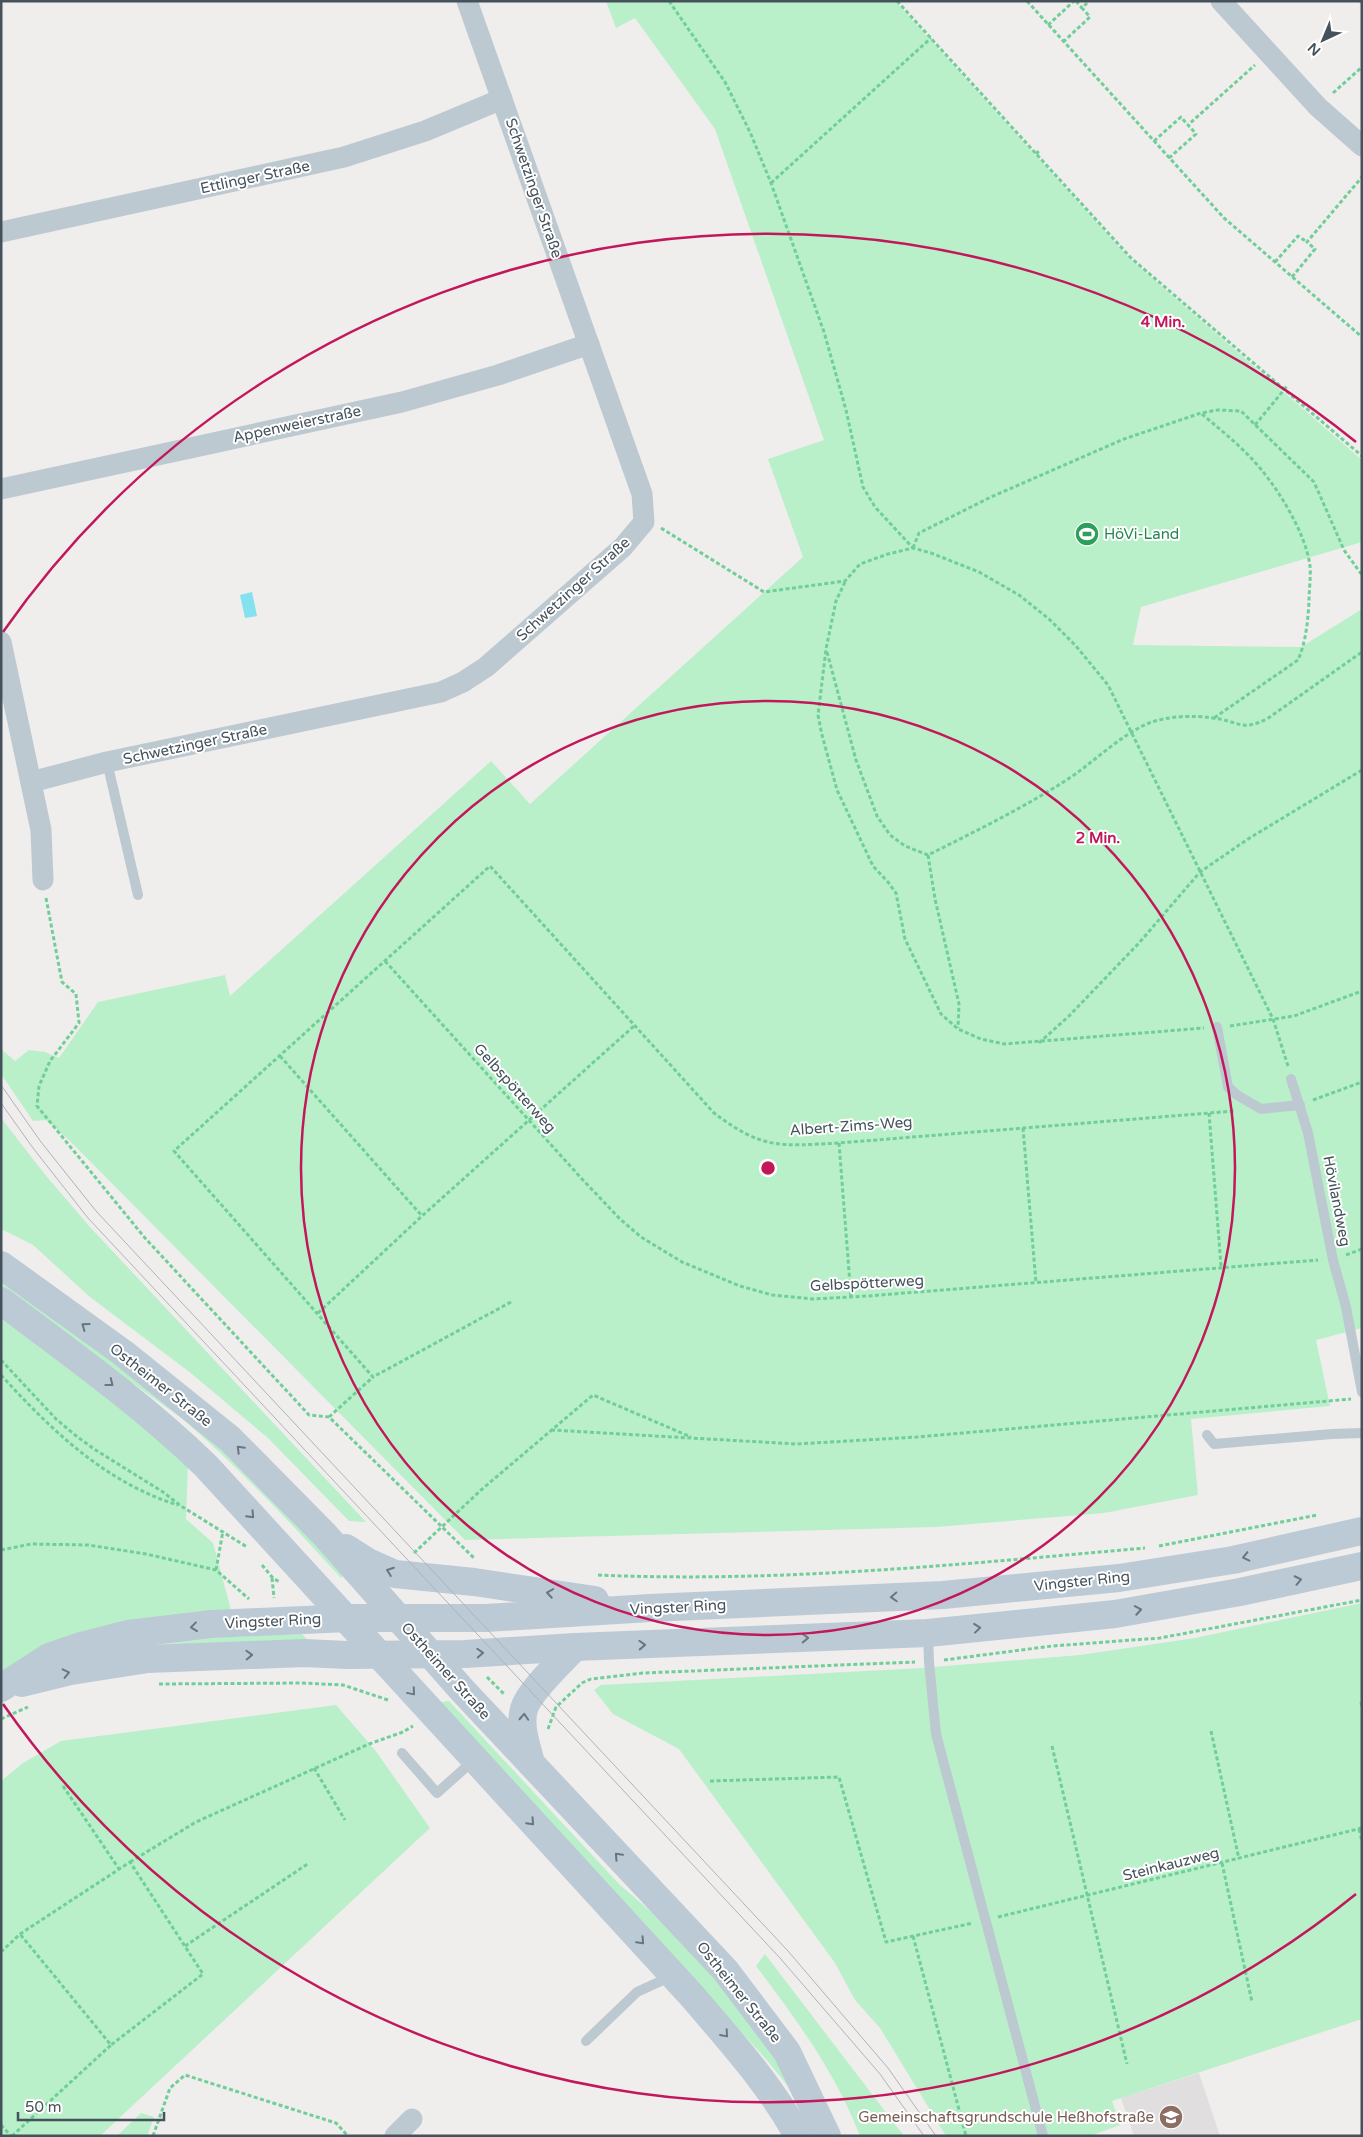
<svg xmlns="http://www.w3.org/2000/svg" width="1363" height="2137" font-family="'Varela Round',sans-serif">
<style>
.education{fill:#e1dedf}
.green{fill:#b9f0c9}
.water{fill:#84e1ef}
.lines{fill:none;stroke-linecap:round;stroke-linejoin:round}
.path{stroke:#70cf98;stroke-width:3;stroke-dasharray:4 2.5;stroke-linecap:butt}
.service{stroke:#bdc9d0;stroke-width:10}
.minor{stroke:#bdc9d0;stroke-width:21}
.secondary{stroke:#bccad5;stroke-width:28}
.tram{stroke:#afb3b8;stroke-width:1}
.oneway{stroke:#697680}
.ring{fill:none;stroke:#c2185b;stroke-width:2.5}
.labels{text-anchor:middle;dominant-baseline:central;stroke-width:4;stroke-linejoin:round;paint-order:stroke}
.street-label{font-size:15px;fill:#45525b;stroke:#fff}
.leisure-label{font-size:15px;fill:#27864d;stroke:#fff;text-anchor:start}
.education-label{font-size:15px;fill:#785e54;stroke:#fff;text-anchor:end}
.centre{fill:#c2185b;stroke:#fff;stroke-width:2.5}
.ring-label{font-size:15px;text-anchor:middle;font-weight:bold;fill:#c2185b;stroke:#fff;stroke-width:4;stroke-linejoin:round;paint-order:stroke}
</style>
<rect width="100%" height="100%" fill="#f0eded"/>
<polygon class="education" points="1199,2073 1220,2136 1134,2136 1121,2098"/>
<g class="green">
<polygon points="606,1 895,1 1130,259 1362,460 1362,542 1141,607 1133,645 1301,647 1362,609 1362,1328 1316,1340 1330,1406 1191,1419 1198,1495 1104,1513 936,1527 465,1540 68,1139 46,1120 33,1121 1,1074 1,1049 15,1061 29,1050 45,1052 59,1058 98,1002 225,975 230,996 491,761 530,804 803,557 768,459 824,440 715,129 635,18 616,28"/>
<polygon points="1,1118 47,1177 90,1227 366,1522 349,1521 268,1438 192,1374 90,1297 33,1245 1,1229"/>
<path d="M 1,1277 L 190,1414 L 346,1573 L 341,1578 C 290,1522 238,1466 180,1417 L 1,1289 Z"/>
<polygon points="1,1316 129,1413 188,1463 186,1519 213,1543 231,1610 1,1672"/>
<polygon points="1362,1603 1362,2019 1112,2101 1120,2125 1090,2136 946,2136 880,2028 855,2000 835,1963 679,1749 613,1714 594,1690 601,1685 922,1668 1080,1655 1195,1638"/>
<polygon points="302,1634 309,1641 139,1647 223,1637"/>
<polygon points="449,1701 619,1884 686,1942 770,2045 791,2090 766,2059 436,1703"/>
<polygon points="336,1705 375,1750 430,1828 100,2136 1,2136 1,1781 23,1763 61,1741"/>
<path d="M 765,1954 L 904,2136 L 860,2136 C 836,2073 796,2019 756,1966 Z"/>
<polygon points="141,2113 154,2117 147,2136 117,2136"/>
</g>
<polygon class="water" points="252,592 257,616 245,618 240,595"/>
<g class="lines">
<g class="path">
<polyline points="669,1 725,82 750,132 771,183 824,332 846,410 863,487 875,507 913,548"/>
<polyline points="897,1 1131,258 1362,456"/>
<polyline points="1027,1 1224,218 1362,337"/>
<polyline points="1076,1 1082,8"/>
<polyline points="1360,1 1362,3"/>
<polyline points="1048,25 1074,1"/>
<polyline points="1063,42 1090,17 1082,8 1089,1"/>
<polyline points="1333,93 1362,67"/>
<polyline points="1154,141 1181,117 1187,124"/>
<polyline points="1036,154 1040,150"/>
<polyline points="1169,158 1196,134 1188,125 1255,65"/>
<polyline points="771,183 931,38"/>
<polyline points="1275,262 1298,236 1307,242"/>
<polyline points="1292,277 1315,249 1307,242 1362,177"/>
<path d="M 1202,414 C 1218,428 1235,441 1250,457 C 1274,481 1306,532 1310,566 C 1311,577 1309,590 1309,601 C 1308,620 1306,642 1298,660 L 1214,718"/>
<polyline points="1255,425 1288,385"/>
<polyline points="661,528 764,592 845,581 860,564 888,554 913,548 931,553 979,572 1019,595 1049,619 1076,646 1108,685 1273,1019 1288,1066"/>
<polyline points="913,548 919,533 991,497 1124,439 1201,413 1218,410 1241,411 1314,482 1344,550 1362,575"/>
<polyline points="845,582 836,601 826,649 818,715 822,735 837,790 873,866 888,882 896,893 905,939 941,1014 958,1029 981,1039 1004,1044 1204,1028"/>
<path d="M 827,652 L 856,760 L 877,816 L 890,835 L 905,846 L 928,855 C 974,832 1021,809 1065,781 C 1092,764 1120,735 1149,723 C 1168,716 1193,715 1213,718 C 1240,721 1239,732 1267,719 L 1362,652"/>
<polyline points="928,855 935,899 959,1004 958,1028"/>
<polyline points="46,898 62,982 76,994 79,1023 50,1061 39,1086 37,1106 145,1238 309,1415 329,1417 475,1559"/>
<polyline points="385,961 582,1179 620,1219 641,1237 682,1262 740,1286 772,1295 813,1299 868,1296 1318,1260"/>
<polyline points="1230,1026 1294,1016 1362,991"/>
<polyline points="1039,1043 1069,1016 1139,943 1200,872 1248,839 1362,770"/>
<polyline points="280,1056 422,1216"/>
<polyline points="1313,1100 1362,1082"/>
<polyline points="1209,1113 1221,1266"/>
<polyline points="1023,1128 1036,1283"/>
<polyline points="839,1143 851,1297"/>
<polyline points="1346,1255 1362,1249"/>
<path d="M 511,1302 L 373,1377 L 174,1151 L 490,866 L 714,1113 C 763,1150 780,1146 839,1143 L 1234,1111"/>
<polyline points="318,1313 422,1216 634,1026"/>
<polyline points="1,1360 56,1419 75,1435 94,1449 163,1492 181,1506 247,1547"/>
<path d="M 1,1375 C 51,1430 106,1483 178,1505"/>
<polyline points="329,1417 373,1377"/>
<polyline points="551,1430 796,1444 917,1437 1351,1399"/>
<polyline points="1159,1546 1317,1515"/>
<polyline points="1,1550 31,1544 88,1545 146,1554 216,1570 249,1599"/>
<polyline points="414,1553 481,1490 593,1395 691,1437"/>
<polyline points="262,1565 272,1577 279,1582"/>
<polyline points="216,1570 223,1531"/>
<path d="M 598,1575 C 781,1583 963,1564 1145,1548"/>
<polyline points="272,1578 274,1598"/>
<polyline points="944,1660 1052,1646 1160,1638 1362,1600"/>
<polyline points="487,1677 505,1695"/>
<polyline points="159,1684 301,1683 343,1685 388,1700"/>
<polyline points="1361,1702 1362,1707"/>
<polyline points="1,1719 28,1707"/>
<polyline points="548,1729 556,1707 582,1683 591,1679 643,1673 915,1662"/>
<polyline points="1211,1731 1239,1859"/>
<polyline points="1052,1746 1127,2064"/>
<polyline points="314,1768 345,1820"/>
<polyline points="710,1781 839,1777 886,1942 973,1923"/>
<polyline points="63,1786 119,1869"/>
<polyline points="1359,1829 1362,1842"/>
<polyline points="130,1862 196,1822 369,1744 403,1732 413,1726"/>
<polyline points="1222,1863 1252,2002"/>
<polyline points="998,1917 1362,1828"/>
<polyline points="913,1936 966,2136"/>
<polyline points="185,1946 309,1863"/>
<polyline points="1,1952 20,1934 130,1862 203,1974 111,2045 20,1934"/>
<polyline points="1,2125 11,2136"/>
<polyline points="12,2136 111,2045"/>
<polyline points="153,2136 170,2088 185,2075 336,2123 348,2136"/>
</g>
<g class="service">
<polyline points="107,762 138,895"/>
<polyline points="1217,1027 1228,1087 1237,1095 1261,1109 1300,1105"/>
<polyline points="1291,1079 1308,1133 1333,1260 1346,1307 1362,1392"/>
<polyline points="1207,1435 1214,1444 1332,1434 1362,1433"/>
<polyline points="928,1634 929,1662 936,1734 1043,2136"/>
<polyline points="402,1753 437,1793 474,1760"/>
<polyline points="586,2041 637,1992 672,1976"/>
</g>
<g class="minor">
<polyline points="1221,1 1318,107 1362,146"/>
<polyline points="1,232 344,157 425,131 502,99"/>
<polyline points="1,489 402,402 498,375 589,344"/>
<polyline points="1,642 41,830 43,880"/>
<polyline points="31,782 107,762 441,692 463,682 486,667 623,547 644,522 642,494 467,1"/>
<polyline points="395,2136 412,2119"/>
</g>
<g class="secondary">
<polyline points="1,1265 123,1353 230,1439 324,1534 463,1691 725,1970 787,2052 827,2136"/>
<path d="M 1,1301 C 72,1354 143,1405 206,1466 L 693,1997 C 731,2042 770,2084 798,2136"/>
<polyline points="346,1548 368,1562 395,1574 474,1582 595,1600"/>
<polyline points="22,1683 71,1671 148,1659 304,1653 347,1655 465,1654 575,1647 928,1633 1115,1614 1240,1592 1362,1566"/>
<polyline points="1,1688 49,1657 81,1646 128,1634 212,1624 348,1618 486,1618 650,1608 943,1595 1119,1578 1233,1560 1362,1531"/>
<path d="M 531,1763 C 527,1747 519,1726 524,1709 C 529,1691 562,1661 575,1647"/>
</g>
<g class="tram">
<polyline points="1,1085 41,1142 96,1211 788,1951 888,2068 936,2136"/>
<polyline points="1,1103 33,1148 88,1218 780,1958 880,2074 924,2136"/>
</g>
</g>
<defs><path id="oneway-chevron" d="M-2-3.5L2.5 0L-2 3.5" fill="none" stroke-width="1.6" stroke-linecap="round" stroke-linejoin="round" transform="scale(1.25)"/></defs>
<g class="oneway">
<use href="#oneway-chevron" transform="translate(85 1326) rotate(-144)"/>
<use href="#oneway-chevron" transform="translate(110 1383) rotate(38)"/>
<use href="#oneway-chevron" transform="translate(240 1449) rotate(-135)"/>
<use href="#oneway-chevron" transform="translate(251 1515) rotate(47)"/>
<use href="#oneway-chevron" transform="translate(1246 1557) rotate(167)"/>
<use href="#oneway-chevron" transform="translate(390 1571) rotate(-160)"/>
<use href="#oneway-chevron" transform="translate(1298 1580) rotate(-12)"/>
<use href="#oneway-chevron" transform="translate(550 1593) rotate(-171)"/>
<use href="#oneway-chevron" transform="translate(894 1597) rotate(177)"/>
<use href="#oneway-chevron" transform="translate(1138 1610) rotate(-10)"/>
<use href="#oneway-chevron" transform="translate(194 1627) rotate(173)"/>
<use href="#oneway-chevron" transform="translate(977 1628) rotate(-6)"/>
<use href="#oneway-chevron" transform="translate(805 1638) rotate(-2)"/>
<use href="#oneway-chevron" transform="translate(642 1645) rotate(-2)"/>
<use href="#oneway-chevron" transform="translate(480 1653) rotate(-3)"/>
<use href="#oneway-chevron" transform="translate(249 1655) rotate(-2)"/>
<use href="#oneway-chevron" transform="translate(66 1673) rotate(-13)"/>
<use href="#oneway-chevron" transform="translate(412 1692) rotate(50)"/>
<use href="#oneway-chevron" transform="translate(524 1717) rotate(-87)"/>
<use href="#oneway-chevron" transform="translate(531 1822) rotate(47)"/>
<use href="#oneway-chevron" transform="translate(618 1856) rotate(-133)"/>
<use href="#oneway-chevron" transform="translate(641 1941) rotate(47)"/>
<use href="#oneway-chevron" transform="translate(725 2034) rotate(49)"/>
</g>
<g class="ring">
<circle cx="768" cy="1168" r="467"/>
<path d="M1356 1894A934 934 0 0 1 3 1704M3 632A934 934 0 0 1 1356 442"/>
</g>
<defs>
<g id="stadium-disc" transform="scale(1.25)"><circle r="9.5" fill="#2e9e5b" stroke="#fff"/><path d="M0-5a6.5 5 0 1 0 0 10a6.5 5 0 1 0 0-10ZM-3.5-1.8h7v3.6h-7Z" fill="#fff"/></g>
<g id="school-disc" transform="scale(1.25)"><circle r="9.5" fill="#8d6e63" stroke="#fff"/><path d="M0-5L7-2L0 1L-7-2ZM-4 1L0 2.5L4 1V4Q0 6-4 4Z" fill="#fff"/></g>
</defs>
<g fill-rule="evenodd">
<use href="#stadium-disc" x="1087" y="534"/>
<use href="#school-disc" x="1171" y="2117"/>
</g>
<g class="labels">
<g class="street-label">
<text transform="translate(255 177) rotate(-12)">Ettlinger Straße</text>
<text transform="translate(534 188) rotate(71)">Schwetzinger Straße</text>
<text transform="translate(297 424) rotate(-12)">Appenweierstraße</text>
<text transform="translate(573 589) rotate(-42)">Schwetzinger Straße</text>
<text transform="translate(195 744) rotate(-12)">Schwetzinger Straße</text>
<text transform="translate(515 1088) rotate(48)">Gelbspötterweg</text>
<text transform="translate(851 1126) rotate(-4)">Albert-Zims-Weg</text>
<text transform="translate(1337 1201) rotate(79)">Hövilandweg</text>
<text transform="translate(867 1283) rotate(-3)">Gelbspötterweg</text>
<text transform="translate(161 1385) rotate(38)">Ostheimer Straße</text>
<text transform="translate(1082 1581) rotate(-6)">Vingster Ring</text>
<text transform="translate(678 1607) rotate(-3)">Vingster Ring</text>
<text transform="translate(273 1621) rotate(-3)">Vingster Ring</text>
<text transform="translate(446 1671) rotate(48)">Ostheimer Straße</text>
<text transform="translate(1171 1864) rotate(-14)">Steinkauzweg</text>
<text transform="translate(739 1992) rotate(51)">Ostheimer Straße</text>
</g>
<g class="leisure-label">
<text x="1104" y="534">HöVi-Land</text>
</g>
<g class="education-label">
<text x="1154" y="2117">Gemeinschaftsgrundschule Heßhofstraße</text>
</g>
</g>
<circle cx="768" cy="1168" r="8" class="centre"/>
<g class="ring-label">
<text x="1163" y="327">4 Min.</text>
<text x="1098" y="843">2 Min.</text>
</g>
<rect width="1363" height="2137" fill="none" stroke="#45525b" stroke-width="5"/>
<g transform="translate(1323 40) rotate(224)" stroke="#ffffff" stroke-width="4" paint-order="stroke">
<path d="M0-4L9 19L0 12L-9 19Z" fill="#45525b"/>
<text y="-8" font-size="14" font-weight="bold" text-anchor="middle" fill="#45525b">N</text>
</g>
<path d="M18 2112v8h146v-8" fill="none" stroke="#45525b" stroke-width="2.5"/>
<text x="25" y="2112" font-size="15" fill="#45525b" stroke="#ffffff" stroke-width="4" paint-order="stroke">50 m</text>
</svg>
